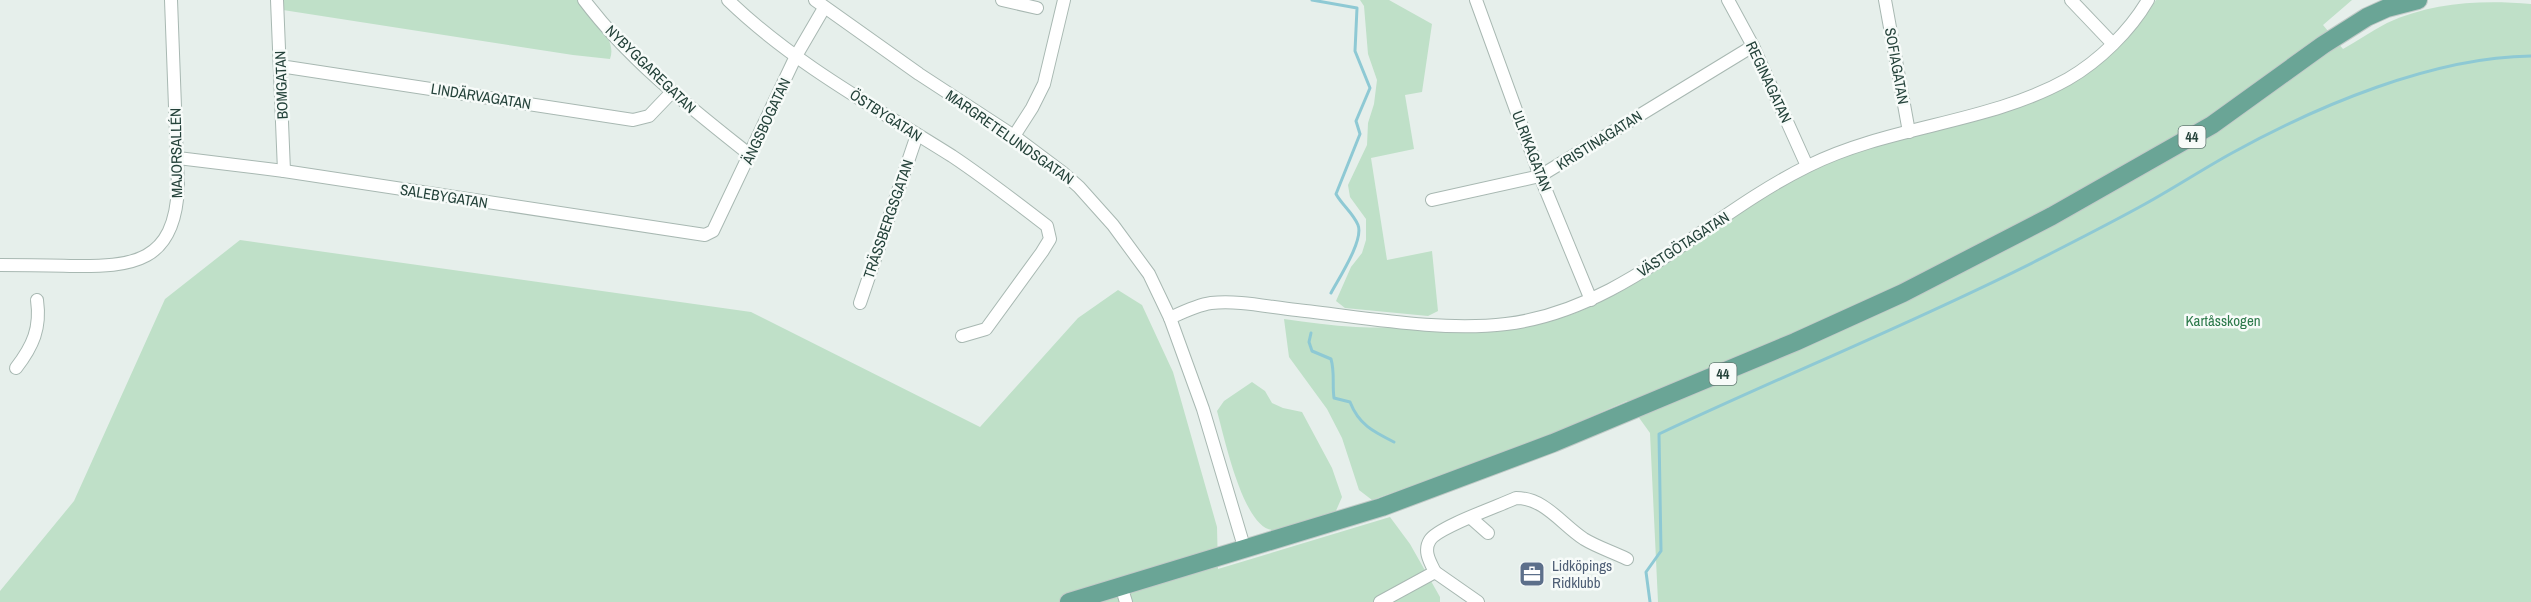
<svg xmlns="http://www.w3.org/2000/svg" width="2531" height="602" font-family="'Archivo Narrow',sans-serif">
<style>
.green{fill:#bfe0c8}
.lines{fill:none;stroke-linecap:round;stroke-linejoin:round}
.stream{stroke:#8ec9d4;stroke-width:3}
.minor-casing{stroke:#a8b8b2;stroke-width:14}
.primary-casing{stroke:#c2cac8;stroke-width:20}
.minor{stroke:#fff;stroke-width:12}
.primary{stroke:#6aa596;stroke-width:18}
.labels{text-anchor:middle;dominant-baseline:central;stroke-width:5;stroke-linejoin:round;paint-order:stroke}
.shield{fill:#f7fbf9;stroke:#637a73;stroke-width:1.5}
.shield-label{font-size:14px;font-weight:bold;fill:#24423a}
.street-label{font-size:15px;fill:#24423a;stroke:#f7fbf9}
.park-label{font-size:15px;fill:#2d7a4b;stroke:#f7fbf9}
.service-label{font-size:15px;fill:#4e5e75;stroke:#f7fbf9;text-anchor:start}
</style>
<rect width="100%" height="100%" fill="#e6efeb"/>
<g class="green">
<path d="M 283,0 L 577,0 C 590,16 618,38 610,59 L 573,55 L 283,10 Z"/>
<polygon points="1360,0 1389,0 1432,24 1422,92 1405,95 1414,149 1371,158 1387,260 1432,251 1438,311 1428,316 1345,308 1336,301 1351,267 1362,253 1366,240 1366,219 1350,197 1348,185 1367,145 1368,123 1374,104 1377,80 1368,54 1364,6"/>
<path d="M 2156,0 L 2352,0 L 2323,25 L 2343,49 C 2357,41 2372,31 2387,23 C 2433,2 2481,0 2531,4 L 2531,602 L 1658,602 L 1650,433 L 1627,401 L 1507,453 L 1372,500 L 1359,490 L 1342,438 L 1327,409 L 1289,357 L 1284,319 C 1308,322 1332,326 1356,327 C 1374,328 1392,327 1409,328 C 1456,331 1499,334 1544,323 C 1646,297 1720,213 1813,169 C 1895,131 1991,129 2070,84 C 2105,65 2136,34 2156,0 Z"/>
<polygon points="240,240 751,312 980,427 1078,318 1118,290 1142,305 1173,372 1217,527 1218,569 1390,517 1410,544 1440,597 1440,602 0,602 0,591 74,501 165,299"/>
<path d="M 1252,382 L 1265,391 L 1272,403 L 1283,408 L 1302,412 L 1332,468 L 1342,497 L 1335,513 C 1317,519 1292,531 1272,530 C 1243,527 1224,436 1217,411 L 1224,401 Z"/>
</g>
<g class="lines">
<g class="stream">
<path d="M 1312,0 L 1357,8 L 1355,51 L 1370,88 L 1356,121 L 1360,134 L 1336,194 C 1342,205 1353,213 1358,225 C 1364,240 1339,278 1331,293"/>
<path d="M 1311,333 L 1309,342 L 1312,351 L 1331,359 C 1335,373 1332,384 1334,398 L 1350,402 C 1359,425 1374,432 1394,442"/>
<path d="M 1650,602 L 1646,572 L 1661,551 L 1659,434 C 1784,375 1911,324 2034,262 C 2071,243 2109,224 2145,204 C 2174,188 2203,169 2232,153 C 2317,106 2433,57 2531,56"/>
</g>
<g class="minor-casing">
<g id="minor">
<polyline points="277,0 284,171"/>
<path d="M 584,0 C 630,61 691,108 750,155"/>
<path d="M 728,0 C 793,63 876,108 952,156 C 985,178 1016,202 1047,226 L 1050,239 L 1042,252 L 986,329 L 962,336"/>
<polyline points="815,0 919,74 1014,136 1062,172 1079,187 1113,225 1149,274 1170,318 1203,409 1245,550"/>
<polyline points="1002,0 1037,8"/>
<polyline points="1476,0 1540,176 1591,300"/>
<polyline points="1728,0 1753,46 1807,166"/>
<polyline points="1885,0 1909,132"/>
<polyline points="2071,0 2112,43"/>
<polyline points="280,66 633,120 649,116 671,93"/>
<polyline points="1014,136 1032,108 1044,84 1064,0"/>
<polyline points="178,158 284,171 705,235 713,231 796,56 824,8"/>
<polyline points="1432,200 1540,176 1753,46"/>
<path d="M 0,265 C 23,265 46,265 70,266 C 133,267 175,263 178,187 L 171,0"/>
<polyline points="860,303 917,135"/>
<path d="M 1170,318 C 1183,312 1197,305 1211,303 C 1239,300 1268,307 1297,310 C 1362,317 1440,332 1506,324 C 1623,310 1706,216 1808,166 C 1890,125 1988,124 2068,79 C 2099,61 2130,31 2148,0"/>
<path d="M 16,368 C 33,346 41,328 37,300"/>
<polyline points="1471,518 1488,533"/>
<path d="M 1435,572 C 1430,562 1423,551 1430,540 C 1438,527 1499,506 1516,498 C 1545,498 1561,524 1584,539 C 1597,547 1613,552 1627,559"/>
<polyline points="1121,586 1126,602"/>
<polyline points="1380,602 1435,572 1478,602"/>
</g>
</g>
<g class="primary-casing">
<polyline id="primary" points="1069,602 1382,507 1553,443 1795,342 1903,293 2052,216 2212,125 2323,45 2367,17 2387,8 2418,0"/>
</g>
<use href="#minor" class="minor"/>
<use href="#primary" class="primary"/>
</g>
<defs>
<g id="office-square" transform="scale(1.35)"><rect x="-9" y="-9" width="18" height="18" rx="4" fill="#5c6f8a" stroke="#f7fbf9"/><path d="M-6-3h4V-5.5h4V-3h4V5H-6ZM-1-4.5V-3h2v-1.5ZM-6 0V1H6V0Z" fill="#fff"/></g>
</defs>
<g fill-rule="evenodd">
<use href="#office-square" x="1532" y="574"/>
</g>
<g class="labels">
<g class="shield">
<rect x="2178.5" y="126" width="27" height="22" rx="4.5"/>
<rect x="1709.5" y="363" width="27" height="22" rx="4.5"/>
</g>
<g class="shield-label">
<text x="2192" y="137">44</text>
<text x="1723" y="374">44</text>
</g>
<g class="street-label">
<text transform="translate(1897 66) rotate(80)">SOFIAGATAN</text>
<text transform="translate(651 69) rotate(44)">NYBYGGAREGATAN</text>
<text transform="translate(1769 82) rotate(65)">REGINAGATAN</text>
<text transform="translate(281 85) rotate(-92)">BOMGATAN</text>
<text transform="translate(481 96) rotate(9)">LINDÄRVAGATAN</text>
<text transform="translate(886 115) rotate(33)">ÖSTBYGATAN</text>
<text transform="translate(766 121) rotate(-65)">ÄNGSBOGATAN</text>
<text transform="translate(1010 137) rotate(35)">MARGRETELUNDSGATAN</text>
<text transform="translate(1599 140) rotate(-32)">KRISTINAGATAN</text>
<text transform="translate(1532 151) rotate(69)">ULRIKAGATAN</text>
<text transform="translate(176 153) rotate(-91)">MAJORSALLÉN</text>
<text transform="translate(444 196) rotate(9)">SALEBYGATAN</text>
<text transform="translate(888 219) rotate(-71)">TRÄSSBERGSGATAN</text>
<text transform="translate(1683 244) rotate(-33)">VÄSTGÖTAGATAN</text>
</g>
<g class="park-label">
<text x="2223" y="320">Kartåsskogen</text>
</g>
<g class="service-label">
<text x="1552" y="565">Lidköpings<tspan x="1552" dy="17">Ridklubb</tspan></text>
</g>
</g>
</svg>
